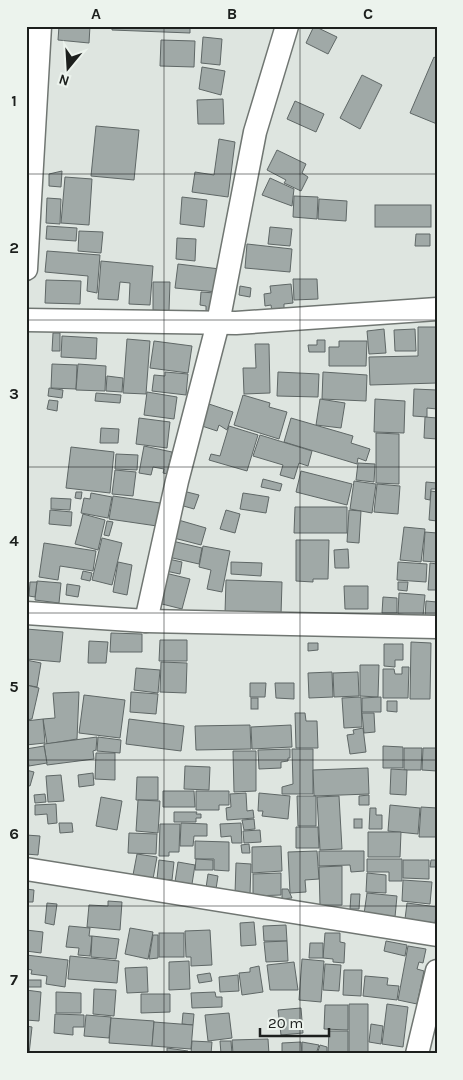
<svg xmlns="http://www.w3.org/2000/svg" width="463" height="1080" font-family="Karla,sans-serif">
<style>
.building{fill:#a0a9a7;stroke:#5f6766}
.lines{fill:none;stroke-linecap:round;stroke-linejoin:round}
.minor-casing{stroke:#707672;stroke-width:25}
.minor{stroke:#fff;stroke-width:22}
.grid{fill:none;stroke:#1c1f1d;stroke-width:1;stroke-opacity:0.55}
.neatline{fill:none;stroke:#1c1f1d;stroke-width:2}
.grid-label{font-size:16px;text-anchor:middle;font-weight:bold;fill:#1c1f1d}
</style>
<rect width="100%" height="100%" fill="#dee5e0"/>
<g class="building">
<polygon points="59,26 90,26 89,43 58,40"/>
<polygon points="112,26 190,26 190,33 112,30"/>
<polygon points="314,26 337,37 328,54 306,43"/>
<polygon points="203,37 222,39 220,65 201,63"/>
<polygon points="161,40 195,41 194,67 160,66"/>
<polygon points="434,57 437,59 437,124 410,113"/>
<polygon points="202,67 225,71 221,95 199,89"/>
<polygon points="362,75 382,85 360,129 340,118"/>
<polygon points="223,99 224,124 198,124 197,100"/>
<polygon points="295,101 324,114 316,132 287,119"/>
<polygon points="96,126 139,130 134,180 91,176"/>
<polygon points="219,139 235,142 228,197 192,192 195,172 214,175"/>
<polygon points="277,150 306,164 302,173 308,177 301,191 284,183 286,180 267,170"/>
<polygon points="62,171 61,187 49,186 49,174"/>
<polygon points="65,177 92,179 89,225 61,223"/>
<polygon points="270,178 294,189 292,206 262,195"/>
<polygon points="294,196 318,197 317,219 293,217"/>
<polygon points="182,197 207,200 204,227 180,224"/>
<polygon points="47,198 61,199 60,224 46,223"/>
<polygon points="319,199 347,201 346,221 318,219"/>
<rect x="375" y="205" width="56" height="22"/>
<polygon points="47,226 77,228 76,241 46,239"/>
<polygon points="270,227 292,229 290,246 268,244"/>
<polygon points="79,231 103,232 101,253 78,251"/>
<polygon points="416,234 430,234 430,246 415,246"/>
<polygon points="177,238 196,239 195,261 176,259"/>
<polygon points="247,244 292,249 290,272 245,268"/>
<polygon points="47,251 100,255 97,293 87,291 88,276 45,272"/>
<polygon points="101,261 153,266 150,305 129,304 130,283 120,282 118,300 98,299"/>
<polygon points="178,264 220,269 217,292 175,288"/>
<polygon points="293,279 317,279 318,299 294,300"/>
<polygon points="46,280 81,281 80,304 45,303"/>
<polygon points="153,282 170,282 169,311 153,310"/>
<polygon points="291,284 293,303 284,304 284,311 272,312 271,305 265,306 264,294 271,293 270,286"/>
<polygon points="240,286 251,288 250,297 239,295"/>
<polygon points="201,292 215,293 214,312 206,311 206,306 200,305"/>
<polygon points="418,327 437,327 437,383 370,385 369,357 418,356"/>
<polygon points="384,329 386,353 369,354 367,331"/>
<polygon points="415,329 416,351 395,351 394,330"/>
<polygon points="53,333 60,333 60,351 52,351"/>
<polygon points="62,336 97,338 96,359 61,357"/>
<polygon points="127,339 150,341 146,394 123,393"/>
<polygon points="317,340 325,340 325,352 309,352 308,345 317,345"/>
<polygon points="154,341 192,346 188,373 150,368"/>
<polygon points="339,341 367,341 366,366 329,366 329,347 339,347"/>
<polygon points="255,344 269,344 270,393 244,394 243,368 256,368"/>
<polygon points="52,364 77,365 76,389 51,388"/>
<polygon points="78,364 106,366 105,391 76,390"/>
<polygon points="165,372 188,374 186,395 152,391 154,375 165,376"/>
<polygon points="278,372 319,374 318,397 277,396"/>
<polygon points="323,372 367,375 366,401 322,399"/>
<polygon points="107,376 123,378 122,392 106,391"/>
<polygon points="49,388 63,390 62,398 48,396"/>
<polygon points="414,389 437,390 437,409 427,408 427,417 413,416"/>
<polygon points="147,392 177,397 174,419 144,415"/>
<polygon points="96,393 121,395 120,403 95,401"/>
<polygon points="243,395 270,403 269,407 287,412 279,439 234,425"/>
<polygon points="320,399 345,403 341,428 316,425"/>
<polygon points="375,399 405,401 404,433 374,432"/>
<polygon points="49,400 58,401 57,411 47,409"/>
<polygon points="209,404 233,412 227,430 219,425 217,431 202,426"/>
<polygon points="425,417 437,418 437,439 424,438"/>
<polygon points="139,418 170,422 167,448 136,444"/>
<polygon points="291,418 353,436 351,443 370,449 366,461 358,458 357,464 284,442"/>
<polygon points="229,426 258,435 247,471 209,460 211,454 220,456"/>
<polygon points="101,428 119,429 118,443 100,443"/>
<polygon points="376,433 399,434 399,484 376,483"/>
<polygon points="260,435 312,451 308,466 299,463 294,479 280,475 283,465 253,456"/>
<polygon points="144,446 172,452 167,474 163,473 164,469 153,467 151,475 139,473"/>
<polygon points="71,447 114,452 110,493 66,488"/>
<polygon points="116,454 138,455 137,470 115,469"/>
<polygon points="358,463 375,464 374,482 356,480"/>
<polygon points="115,470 136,472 133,496 112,494"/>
<polygon points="301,471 352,484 347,505 296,492"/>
<polygon points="263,479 282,484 280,491 261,487"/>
<polygon points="354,481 376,484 372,513 350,509"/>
<polygon points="426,482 437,483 437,489 431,489 430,500 425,499"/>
<polygon points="377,484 400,486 398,514 374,512"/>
<polygon points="183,491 199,495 194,509 180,505"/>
<polygon points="431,491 437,492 437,521 429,520"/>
<polygon points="76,492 82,492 81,499 75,498"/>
<polygon points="91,493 112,497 108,518 81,513 84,498 90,499"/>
<polygon points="243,493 269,497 266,513 240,509"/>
<polygon points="113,496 160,503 157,526 109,519"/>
<polygon points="51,498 71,499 70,510 51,509"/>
<polygon points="295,507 347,507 347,533 294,533"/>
<polygon points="50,510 72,512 71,526 49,524"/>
<polygon points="226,510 240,514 235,533 220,529"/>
<polygon points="349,510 361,511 359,543 347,542"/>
<polygon points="83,514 105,520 98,550 75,544"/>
<polygon points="175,519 206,528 201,545 170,537"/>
<polygon points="107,521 113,522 109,536 104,535"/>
<polygon points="404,527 425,529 421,562 400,560"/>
<polygon points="425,532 437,533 436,562 423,561"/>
<polygon points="102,538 122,543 112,585 92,580"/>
<polygon points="168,540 202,548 199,564 164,556"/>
<polygon points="296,540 329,540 328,579 313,579 313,582 296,581"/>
<polygon points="44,543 96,551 93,571 60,566 58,580 39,577"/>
<polygon points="203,546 230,551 222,592 207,589 211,570 199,567"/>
<polygon points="348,549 349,568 335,568 334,550"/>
<polygon points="164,558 182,562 180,574 161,570"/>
<polygon points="118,562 132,565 127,595 113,592"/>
<polygon points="231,562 262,563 261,576 231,574"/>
<polygon points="398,562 427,564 426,582 397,580"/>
<polygon points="430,563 437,564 437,590 428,590"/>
<polygon points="83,571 92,573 90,581 81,579"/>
<polygon points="161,572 190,579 182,609 154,602"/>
<polygon points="226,580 282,582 281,615 225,613"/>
<polygon points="37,581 61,583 59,603 35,600"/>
<polygon points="30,582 37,582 35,597 29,596"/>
<polygon points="398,582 408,582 407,591 398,590"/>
<polygon points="67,584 80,586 78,597 66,595"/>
<polygon points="344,586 368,586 368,609 345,609"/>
<polygon points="399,593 425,595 423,616 398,614"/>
<polygon points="383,597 397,598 397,613 382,613"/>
<polygon points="426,601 437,602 437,617 425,617"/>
<polygon points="26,629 63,632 60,662 26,659"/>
<polygon points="111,633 142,634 142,652 110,652"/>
<polygon points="160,640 187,640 187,661 159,661"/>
<polygon points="89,641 108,642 106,663 88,663"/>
<polygon points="411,642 431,643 430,699 410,699"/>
<polygon points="308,643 318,643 318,650 308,651"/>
<polygon points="384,644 403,644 403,660 395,660 395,667 384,666"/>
<polygon points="26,660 41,663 37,687 26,685"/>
<polygon points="161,662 187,663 186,693 160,692"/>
<polygon points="360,665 379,665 378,697 360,696"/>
<polygon points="402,667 409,667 408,698 383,698 383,669 394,669 395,674 402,674"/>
<polygon points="136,668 160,670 158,693 134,690"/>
<polygon points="332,672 333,697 309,698 308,673"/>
<polygon points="358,672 359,696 334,697 333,673"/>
<polygon points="250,683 266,683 265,697 250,697"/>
<polygon points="275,683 294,683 294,699 276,698"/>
<polygon points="26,685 39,688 32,719 26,720"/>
<polygon points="79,692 77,739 47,744 43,719 55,718 53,693"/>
<polygon points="131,692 158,694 156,714 130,712"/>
<polygon points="84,695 125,700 120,738 79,733"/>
<polygon points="361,697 362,727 344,728 342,698"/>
<polygon points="381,697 381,712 362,712 362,698"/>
<rect x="251" y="698" width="7" height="11"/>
<polygon points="387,701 397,701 397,712 387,711"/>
<polygon points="295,713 305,713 306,721 317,721 318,748 296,748"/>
<polygon points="362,713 374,713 375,732 364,733"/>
<polygon points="43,719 45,743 26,745 26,721"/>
<polygon points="129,719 184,726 181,751 126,744"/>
<polygon points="250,725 251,749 196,750 195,726"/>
<polygon points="291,725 292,747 252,749 251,727"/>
<polygon points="363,728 366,752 350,754 347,735 354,734 353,730"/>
<polygon points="97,737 96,750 93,751 94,759 47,765 44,744"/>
<polygon points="98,737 121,740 120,753 97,751"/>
<polygon points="44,746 47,763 29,766 26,749"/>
<polygon points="383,746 403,747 403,768 383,768"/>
<polygon points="404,748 422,748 421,770 404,770"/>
<polygon points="423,748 437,748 437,771 422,770"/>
<polygon points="290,749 290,758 288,758 288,761 281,762 281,768 259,769 258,750"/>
<polygon points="292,749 313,749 313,794 282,794 282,787 293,784"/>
<polygon points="233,751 256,751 256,791 234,792"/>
<polygon points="96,753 115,753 115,780 95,779"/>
<polygon points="185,766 210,767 209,790 184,789"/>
<polygon points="368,768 369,794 314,796 313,770"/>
<polygon points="391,769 407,770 406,795 390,794"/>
<polygon points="26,770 34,772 30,786 26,785"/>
<polygon points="93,773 94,785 79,787 78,775"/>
<polygon points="61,775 64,801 48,802 46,776"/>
<polygon points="137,777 158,777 158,800 136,800"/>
<polygon points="163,791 194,791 195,807 163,807"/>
<polygon points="196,791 229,791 229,805 219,805 219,810 196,810"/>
<polygon points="246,793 247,811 253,810 254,818 227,820 226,808 231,807 230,794"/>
<polygon points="259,793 290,796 288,819 262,816 263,811 258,811"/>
<polygon points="45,794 46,802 35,803 34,795"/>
<polygon points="369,795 369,805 359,805 359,796"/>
<polygon points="297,796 316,796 316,826 298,826"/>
<polygon points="339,796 342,849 320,850 317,797"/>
<polygon points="101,797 122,801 117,830 96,826"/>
<polygon points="138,800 160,801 158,833 136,831"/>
<polygon points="56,804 57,823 48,824 47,814 35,815 35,805"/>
<polygon points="390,805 420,808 418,834 388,831"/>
<polygon points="421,807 437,808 437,837 419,837"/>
<polygon points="370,808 376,808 376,815 382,815 382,829 369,829"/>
<polygon points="174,812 197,812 196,814 201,814 201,818 196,818 196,822 174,822"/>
<polygon points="254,819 255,829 244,830 242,820"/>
<rect x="354" y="819" width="8" height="9"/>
<polygon points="59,823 72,823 73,832 60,833"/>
<polygon points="181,823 207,824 207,836 194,836 193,846 180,846"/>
<polygon points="241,823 242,843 232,843 231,836 221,837 220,824"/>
<polygon points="160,824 180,824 179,852 169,852 169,856 159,856"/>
<polygon points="296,827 318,827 319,848 296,848"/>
<polygon points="260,830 261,842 244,843 243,831"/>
<polygon points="368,832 401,832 400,857 368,857"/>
<polygon points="129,833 157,834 156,854 128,853"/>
<polygon points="26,835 40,836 38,855 26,854"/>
<polygon points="195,841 229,842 229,871 214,870 214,859 195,859"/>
<polygon points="249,844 250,853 242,853 241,845"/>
<polygon points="281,846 282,871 252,873 252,847"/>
<polygon points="317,851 319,879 305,880 306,892 290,893 288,852"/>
<polygon points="319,851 364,851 364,871 351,872 350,865 319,866"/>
<polygon points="137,854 157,857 153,879 133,875"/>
<polygon points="196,859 213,860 213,870 195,870"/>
<polygon points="367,859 402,859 402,881 389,881 389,872 367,872"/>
<polygon points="159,860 174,862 172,880 157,879"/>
<polygon points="403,860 429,860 429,879 403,878"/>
<polygon points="431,860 437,860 437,867 430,867"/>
<polygon points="178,862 195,865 192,884 175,882"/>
<polygon points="236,863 251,864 250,895 235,894"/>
<polygon points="342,866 342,905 320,905 319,867"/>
<polygon points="281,873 281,895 253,896 253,874"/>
<polygon points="367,873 386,875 386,893 366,892"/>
<polygon points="208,874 218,876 216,889 206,888"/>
<polygon points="403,880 432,882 430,904 402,901"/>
<polygon points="26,889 34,890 33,902 26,902"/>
<polygon points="282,889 288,889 292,898 282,899"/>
<polygon points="367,893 397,896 395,917 364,914"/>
<polygon points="351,894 360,894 359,909 350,909"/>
<polygon points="108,901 122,902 120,930 87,927 89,905 108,906"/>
<polygon points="47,903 57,904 54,925 45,923"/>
<polygon points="407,903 437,907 435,923 405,919"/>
<polygon points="254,922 256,945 241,946 240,923"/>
<polygon points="286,925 287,941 264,941 263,926"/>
<polygon points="69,926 90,928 89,936 92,936 90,956 78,955 79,948 66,947"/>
<polygon points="130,928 153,932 148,959 125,954"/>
<polygon points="26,930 43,932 41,953 26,951"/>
<polygon points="210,930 212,965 191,966 191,957 186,957 185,931"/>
<rect x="159" y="933" width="25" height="24"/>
<polygon points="325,933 340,933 340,942 345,943 344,963 333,962 333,959 323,958"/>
<polygon points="153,935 158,935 158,958 149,959"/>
<polygon points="92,936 119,939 116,959 91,957"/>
<polygon points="287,941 288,961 266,962 264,942"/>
<polygon points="386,941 407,945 405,956 384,951"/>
<polygon points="310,943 323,943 323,958 309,958"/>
<polygon points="408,946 426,949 423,963 419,962 417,969 424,971 417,1004 398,1000"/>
<polygon points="26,955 68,960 65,987 46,984 47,976 31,974 32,970 26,969"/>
<polygon points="70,956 119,961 117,983 68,979"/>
<polygon points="302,959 324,961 321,1002 299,1000"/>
<polygon points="189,961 190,989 169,990 169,962"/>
<polygon points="294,962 298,990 270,990 267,965"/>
<polygon points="325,964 341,965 339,991 323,990"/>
<polygon points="259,966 263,992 242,995 239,973 250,972 250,968"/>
<polygon points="147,967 148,992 127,993 125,968"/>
<polygon points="344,970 362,970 361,996 343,995"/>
<polygon points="210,973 212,981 199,983 197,975"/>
<polygon points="238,975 239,991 220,992 219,977"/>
<polygon points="365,976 388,978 387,985 399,986 397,1000 363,996"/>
<rect x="26" y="980" width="15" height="7"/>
<polygon points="94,989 116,990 114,1016 93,1014"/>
<polygon points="26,990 41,992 39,1021 26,1020"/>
<polygon points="56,992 81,993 81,1013 56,1013"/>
<polygon points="215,992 216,997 222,997 222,1007 192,1008 191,993"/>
<polygon points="141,994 170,994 170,1012 141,1013"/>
<polygon points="349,1004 368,1004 368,1054 349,1053"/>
<polygon points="387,1004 408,1007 403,1047 382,1044"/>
<polygon points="325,1005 348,1005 348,1030 324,1029"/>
<polygon points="301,1008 303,1033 281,1035 278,1010"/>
<polygon points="183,1013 194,1014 193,1025 182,1024"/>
<polygon points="229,1013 232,1038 208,1041 205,1015"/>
<polygon points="55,1014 84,1015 84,1027 73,1027 73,1035 54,1033"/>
<polygon points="86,1015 111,1017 109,1038 84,1036"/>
<polygon points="111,1018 154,1021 152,1046 109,1043"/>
<polygon points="154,1022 193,1025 191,1049 152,1046"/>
<polygon points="371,1024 383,1026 381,1044 369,1042"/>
<polygon points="26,1026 32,1027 29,1054 26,1054"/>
<polygon points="329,1031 348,1031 348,1052 328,1052"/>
<polygon points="268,1039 269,1054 233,1054 232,1040"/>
<polygon points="192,1041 212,1042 211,1054 191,1054"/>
<polygon points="220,1041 231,1041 232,1054 221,1054"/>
<polygon points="301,1042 302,1054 282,1054 282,1043"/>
<polygon points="302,1042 319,1045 316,1054 302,1054"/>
<polygon points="320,1045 327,1047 327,1054 317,1054"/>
<polygon points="167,1048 188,1051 187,1054 167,1054"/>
</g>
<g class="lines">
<g class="minor-casing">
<g id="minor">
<polyline points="26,269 40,26"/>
<polyline points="26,320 236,323 437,309"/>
<polyline points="26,613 146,621 437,627"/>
<polyline points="146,621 177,481 218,323 255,132 287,26"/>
<polyline points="26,869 437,935"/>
<polyline points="417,1054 437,971"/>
</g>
</g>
<use href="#minor" class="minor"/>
</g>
<path class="grid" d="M 164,26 L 164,1054M 300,26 L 300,1054M 26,174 L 437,174M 26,320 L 437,320M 26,467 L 437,467M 26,613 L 437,613M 26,760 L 437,760M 26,906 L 437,906"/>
<rect width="463" height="1080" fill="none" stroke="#ecf3ed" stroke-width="55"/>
<g transform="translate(68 68) rotate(198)" stroke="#ecf3ed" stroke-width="4" paint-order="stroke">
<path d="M0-4L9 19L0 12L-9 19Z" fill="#1c1f1d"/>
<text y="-8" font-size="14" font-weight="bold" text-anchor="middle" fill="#1c1f1d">N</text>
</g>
<path d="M260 1028v8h69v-8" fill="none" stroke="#1c1f1d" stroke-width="2.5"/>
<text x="268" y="1028" font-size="15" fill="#1c1f1d" stroke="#ecf3ed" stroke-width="4" paint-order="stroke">20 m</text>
<rect x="28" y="28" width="408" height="1024" class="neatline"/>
<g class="grid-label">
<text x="96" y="19">A</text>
<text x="232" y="19">B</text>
<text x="368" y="19">C</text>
<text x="14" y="106">1</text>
<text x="14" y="253">2</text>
<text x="14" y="399">3</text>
<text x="14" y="546">4</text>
<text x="14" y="692">5</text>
<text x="14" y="839">6</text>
<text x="14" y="985">7</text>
</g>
</svg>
